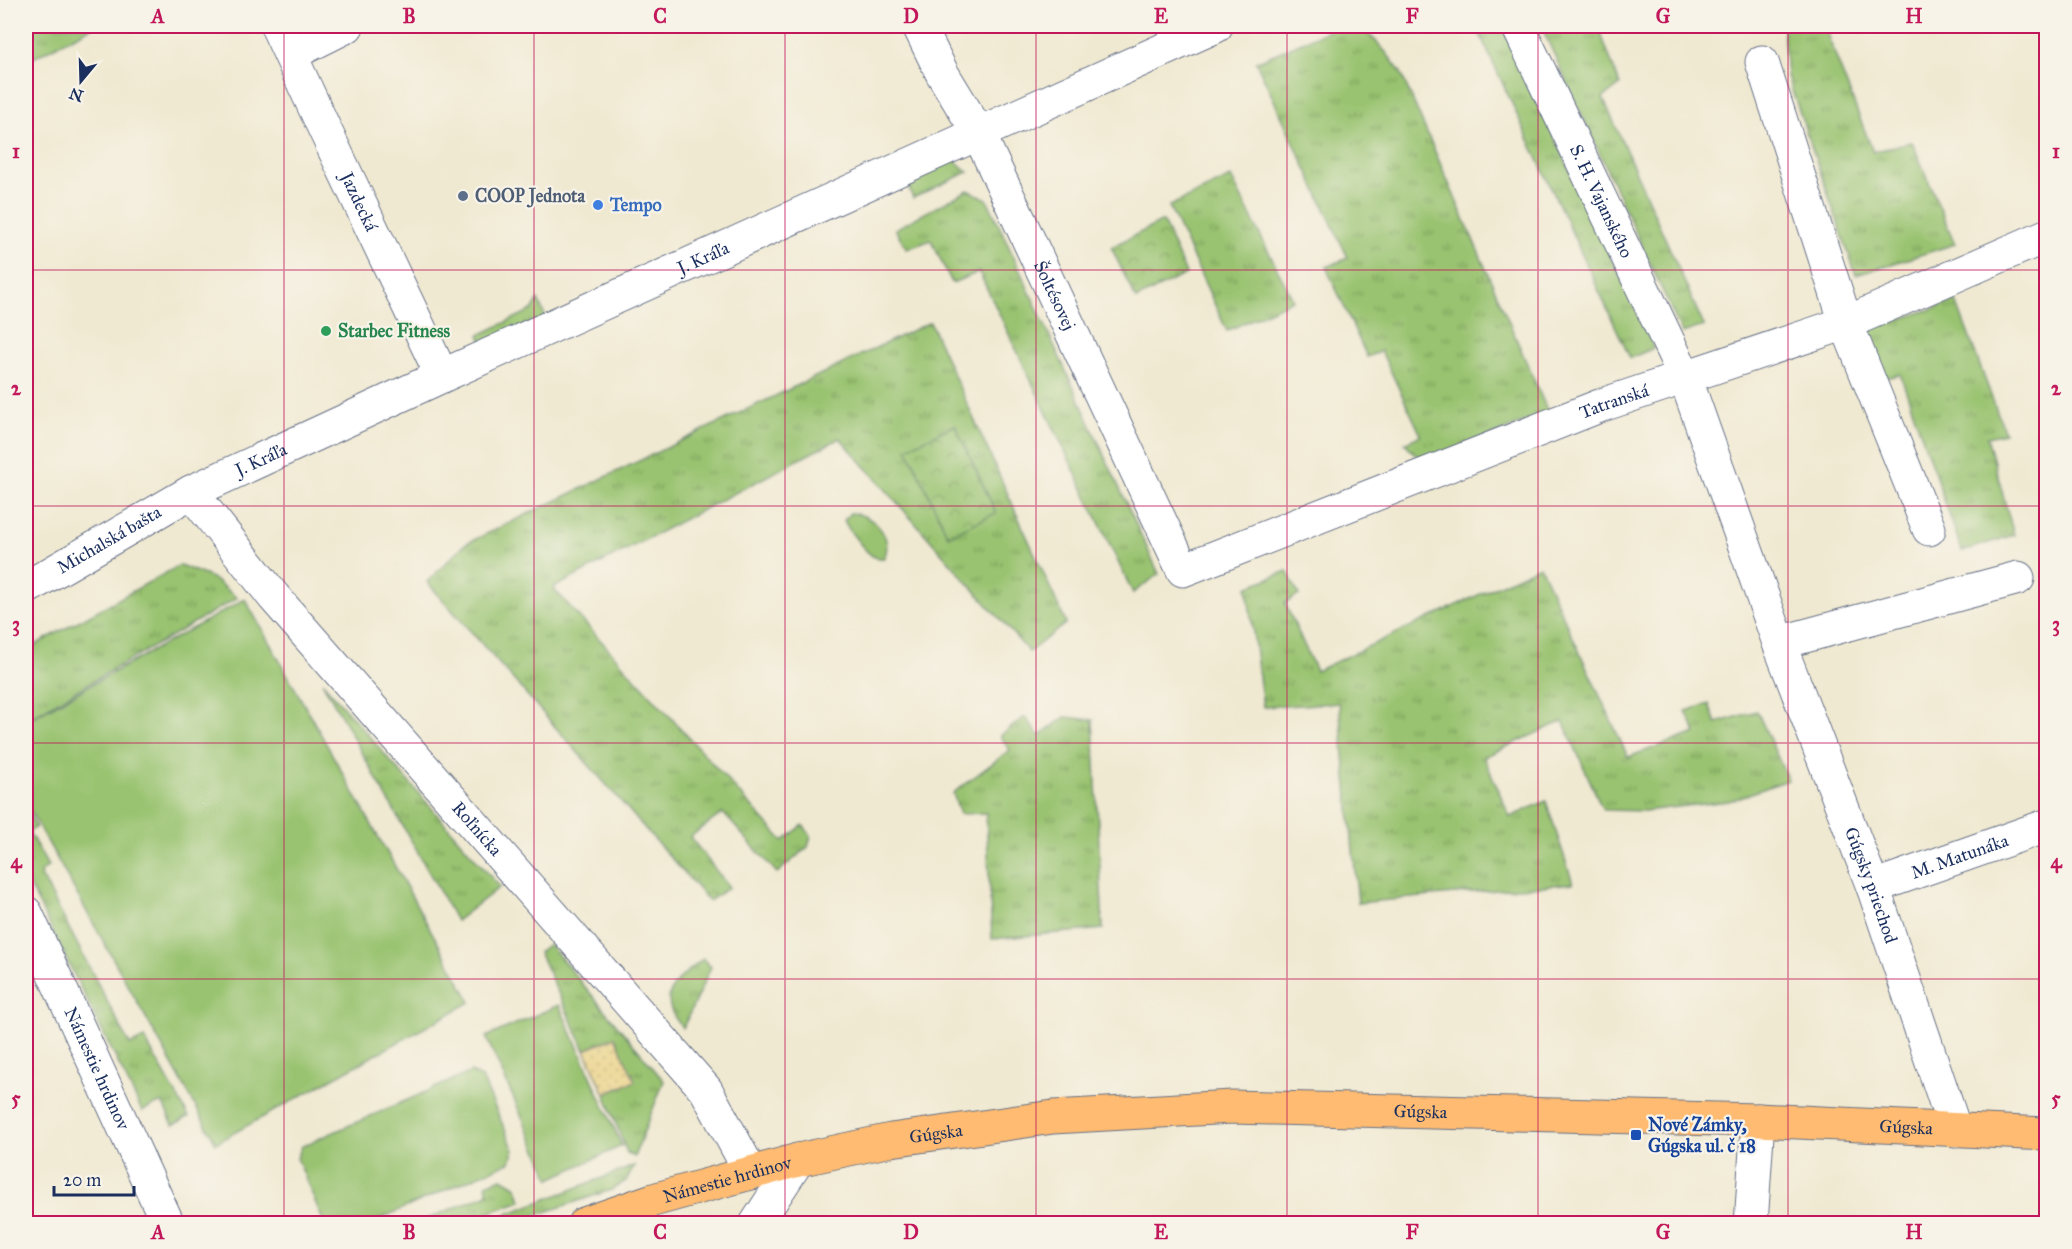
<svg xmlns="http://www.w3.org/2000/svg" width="2072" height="1249" font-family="'IM FELL Great Primer',serif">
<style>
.grass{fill:url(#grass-tufts);stroke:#5a7966;stroke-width:1.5}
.sand{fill:url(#sand-dots);stroke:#84847e;stroke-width:1.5}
.park{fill:url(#park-crowns);stroke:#5a7966;stroke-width:1.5}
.garden{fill:#99c36f;stroke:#5a7966;stroke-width:1.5}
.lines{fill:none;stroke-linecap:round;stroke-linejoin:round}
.minor-casing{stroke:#667086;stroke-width:35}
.major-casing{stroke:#667086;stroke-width:35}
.minor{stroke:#fff;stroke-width:33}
.major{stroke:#febb71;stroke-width:33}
.grid{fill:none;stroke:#c2185b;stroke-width:1.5;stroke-opacity:0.55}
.service-dot{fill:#5c6f8a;stroke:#f7f3e8;stroke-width:2}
.shop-dot{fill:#3f7fe0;stroke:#f7f3e8;stroke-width:2}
.leisure-dot{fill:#2e9e5b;stroke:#f7f3e8;stroke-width:2}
.transit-dot{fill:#1a4fb4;stroke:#f7f3e8;stroke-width:2}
.labels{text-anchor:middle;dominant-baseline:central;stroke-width:4.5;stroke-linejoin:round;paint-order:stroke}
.service-label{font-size:18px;font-weight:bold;fill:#4e5e75;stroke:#f7f3e8;text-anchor:start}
.street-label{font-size:18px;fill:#1b2f5e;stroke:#f7f3e8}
.shop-label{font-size:18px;font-weight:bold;fill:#366cbe;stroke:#f7f3e8;text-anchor:start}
.leisure-label{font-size:18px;font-weight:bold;fill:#27864d;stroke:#f7f3e8;text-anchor:start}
.transit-label{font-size:18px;font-weight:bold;fill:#164399;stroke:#f7f3e8;text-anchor:start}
.neatline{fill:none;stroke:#c2185b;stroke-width:2}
.grid-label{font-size:20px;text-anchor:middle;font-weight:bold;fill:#c2185b}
</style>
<defs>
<pattern id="grass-tufts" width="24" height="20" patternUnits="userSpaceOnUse" patternTransform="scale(1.5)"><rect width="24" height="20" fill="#99c36f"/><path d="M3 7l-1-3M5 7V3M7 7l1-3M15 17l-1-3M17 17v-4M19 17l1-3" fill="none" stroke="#7c9f5e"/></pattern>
<pattern id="sand-dots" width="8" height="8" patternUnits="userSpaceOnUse" patternTransform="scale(1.5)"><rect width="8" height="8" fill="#eeda9e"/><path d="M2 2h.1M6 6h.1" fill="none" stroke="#ccbb8a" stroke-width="1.8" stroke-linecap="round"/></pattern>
<pattern id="park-crowns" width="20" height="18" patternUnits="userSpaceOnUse" patternTransform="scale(1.5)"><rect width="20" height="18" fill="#99c36f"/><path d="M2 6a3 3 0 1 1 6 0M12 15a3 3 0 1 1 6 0" fill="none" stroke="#7c9f5e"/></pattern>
</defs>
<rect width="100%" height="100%" fill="#f7f3e8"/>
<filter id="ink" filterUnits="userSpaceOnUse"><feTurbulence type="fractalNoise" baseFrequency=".0167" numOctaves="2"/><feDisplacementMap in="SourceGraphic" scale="12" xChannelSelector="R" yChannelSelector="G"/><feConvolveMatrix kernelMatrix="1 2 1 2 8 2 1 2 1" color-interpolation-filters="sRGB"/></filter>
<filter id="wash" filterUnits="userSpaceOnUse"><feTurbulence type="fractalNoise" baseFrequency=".008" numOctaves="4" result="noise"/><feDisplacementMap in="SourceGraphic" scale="24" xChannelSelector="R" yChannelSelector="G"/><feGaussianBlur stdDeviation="1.35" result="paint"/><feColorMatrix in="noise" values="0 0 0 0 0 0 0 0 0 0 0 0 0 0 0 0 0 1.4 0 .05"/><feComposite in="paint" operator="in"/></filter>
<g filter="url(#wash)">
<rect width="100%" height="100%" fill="#f0e9d1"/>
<g class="grass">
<polygon points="26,26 94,26 26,62"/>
<path d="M 1339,26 C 1371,26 1382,48 1400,71 L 1548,412 L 1435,459 L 1417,456 L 1405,443 L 1421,435 L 1381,351 L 1367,357 L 1326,267 L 1348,258 L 1256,62 Z"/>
<polygon points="1476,26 1502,26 1654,348 1630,358"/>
<polygon points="1541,26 1598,26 1620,85 1603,98 1704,326 1682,333"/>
<polygon points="1792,26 1824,26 1873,152 1912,142 1955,244 1856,275 1787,76 1783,27"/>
<polygon points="952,158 968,172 913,198 905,180"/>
<polygon points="1231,177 1293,300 1227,331 1169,206"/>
<polygon points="968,190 987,199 1159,574 1133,593 979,272 952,283 931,240 907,249 895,229"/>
<polygon points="538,300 546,318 484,346 479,335 532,310"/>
<polygon points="1956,301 2005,433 1987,437 2014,535 1962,551 1900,374 1880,380 1867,330"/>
<polygon points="930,322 1066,623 1029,652 840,438 553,588 783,841 803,825 811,836 808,847 777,873 723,813 690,837 729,887 709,901 427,582 465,544"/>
<polygon points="180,565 212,578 237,598 26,720 26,650"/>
<polygon points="1540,566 1628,757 1696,733 1686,711 1709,704 1716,723 1757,711 1788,780 1729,801 1644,811 1603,810 1563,721 1484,757 1510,817 1546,801 1573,883 1358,903 1339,703 1263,707 1247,587 1287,571 1299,595 1285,603 1316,671"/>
<polygon points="322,682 500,887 456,921 450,910"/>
<polygon points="1025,717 1039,736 1065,717 1093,720 1103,929 992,939 986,813 960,814 953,793 1010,750 1000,736"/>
<polygon points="26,808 36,827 29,832 48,866 40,873 130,1045 144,1038 189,1117 173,1125 162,1102 142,1111 26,878"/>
<polygon points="549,944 664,1081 634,1157 627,1153 605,1094 634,1081 615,1037 585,1050 539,952"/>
<path d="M 703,959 L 711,967 L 683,1028 C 653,995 677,980 703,959 Z"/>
<polygon points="634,1166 626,1181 611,1190 513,1223 483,1223"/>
<polygon points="502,1178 517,1187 521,1201 460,1223 417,1223 488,1194 486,1184"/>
</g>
<polygon class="sand" points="615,1037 635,1081 605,1094 585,1050"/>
<g class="park">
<polygon points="1163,221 1186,274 1136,299 1111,247"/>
<polygon points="955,425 996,513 948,536 907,448"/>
</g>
<g class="garden">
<path d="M 850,513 C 871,513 895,536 884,558 C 882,558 877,558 875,557 C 867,555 847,528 844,520 Z"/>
<polygon points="245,599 471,1002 216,1143 26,803 26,721"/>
<polygon points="559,1005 622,1146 550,1179 486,1037"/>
<polygon points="471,1072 482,1078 514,1150 510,1162 370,1223 324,1223 297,1158 302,1146"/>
</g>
</g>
<g filter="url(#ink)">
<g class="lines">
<g class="minor-casing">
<g id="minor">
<path id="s1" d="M 277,26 L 325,130 L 442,376"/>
<path id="s2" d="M 919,26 L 942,73 L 979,134 L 1183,570 L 1602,405 L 1846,323 L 2046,236"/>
<path id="s3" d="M 1518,26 L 1685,377 L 1779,643 L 1873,887 L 1955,1130"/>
<polyline points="291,54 347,26"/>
<polyline points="1762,62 1846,323 1929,529"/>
<path id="s4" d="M 191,492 L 274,597 L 706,1090 L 751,1173"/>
<path id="s5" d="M 26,588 L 191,492 L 442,376 L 1216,26"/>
<polyline points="1779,643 2018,578"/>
<path id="s6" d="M 1873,887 L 2046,826"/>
<path id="s7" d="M 26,913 L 168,1224"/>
<polyline points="756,1224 798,1160"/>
<polyline points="1751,1224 1758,1120"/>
</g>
</g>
<g class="major-casing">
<g id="major">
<path id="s8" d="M 584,1224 L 653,1200 L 798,1160 L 891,1140 L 1053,1117 L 1232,1107 L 1758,1120 L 2046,1134"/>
</g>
</g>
<use href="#minor" class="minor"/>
<use href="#major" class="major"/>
</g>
</g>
<path class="grid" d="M 284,26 L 284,1224M 534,26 L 534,1224M 785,26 L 785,1224M 1036,26 L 1036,1224M 1287,26 L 1287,1224M 1538,26 L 1538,1224M 1788,26 L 1788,1224M 26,270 L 2046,270M 26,506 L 2046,506M 26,743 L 2046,743M 26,979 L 2046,979"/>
<circle class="service-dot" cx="463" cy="196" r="6"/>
<circle class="shop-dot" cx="598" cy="205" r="6"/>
<circle class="leisure-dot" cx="326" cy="331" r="6"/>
<rect class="transit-dot" x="1630" y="1129" width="12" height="12" rx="3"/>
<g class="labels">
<g class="service-label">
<text x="475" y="196">COOP Jednota</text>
</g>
<g class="street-label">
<text stroke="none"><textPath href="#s1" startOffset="194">Jazdecká</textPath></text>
<text stroke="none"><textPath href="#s3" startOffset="194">S. H. Vajanského</textPath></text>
<text stroke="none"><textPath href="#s5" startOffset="754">J. Kráľa</textPath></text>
<text stroke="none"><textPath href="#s2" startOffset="302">Šoltésovej</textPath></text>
<text stroke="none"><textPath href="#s2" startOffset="1068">Tatranská</textPath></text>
<text stroke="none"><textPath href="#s5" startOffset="268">J. Kráľa</textPath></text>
<text stroke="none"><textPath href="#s5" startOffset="96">Michalská bašta</textPath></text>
<text stroke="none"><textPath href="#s4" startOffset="442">Roľnícka</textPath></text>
<text stroke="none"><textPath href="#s6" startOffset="92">M. Matunáka</textPath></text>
<text stroke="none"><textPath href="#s3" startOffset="930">Gúgsky priechod</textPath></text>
<text stroke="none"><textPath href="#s7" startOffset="171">Námestie hrdinov</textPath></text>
<text stroke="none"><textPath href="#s8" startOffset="850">Gúgska</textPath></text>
<text stroke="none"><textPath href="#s8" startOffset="1336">Gúgska</textPath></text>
<text stroke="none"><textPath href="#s8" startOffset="364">Gúgska</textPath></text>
<text stroke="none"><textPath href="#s8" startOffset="150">Námestie hrdinov</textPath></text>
</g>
<g class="shop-label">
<text x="610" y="205">Tempo</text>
</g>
<g class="leisure-label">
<text x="338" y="331">Starbec Fitness</text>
</g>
<g class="transit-label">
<text x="1648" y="1125">Nové Zámky,<tspan x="1648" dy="21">Gúgska ul. č 18</tspan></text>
</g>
</g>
<rect width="2072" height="1249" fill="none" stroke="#f7f3e8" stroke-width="66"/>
<g transform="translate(81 81) rotate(199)" stroke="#f7f3e8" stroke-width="4.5" paint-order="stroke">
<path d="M0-4.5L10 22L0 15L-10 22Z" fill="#1b2f5e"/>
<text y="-9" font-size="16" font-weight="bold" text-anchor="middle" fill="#1b2f5e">N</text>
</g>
<path d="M54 1186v9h80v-9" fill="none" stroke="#1b2f5e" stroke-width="3"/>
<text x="63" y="1186" font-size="18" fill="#1b2f5e" stroke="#f7f3e8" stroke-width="4.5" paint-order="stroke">20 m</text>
<rect x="33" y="33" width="2006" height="1183" class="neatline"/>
<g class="grid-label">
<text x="158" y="23">A</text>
<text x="409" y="23">B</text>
<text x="660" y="23">C</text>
<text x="911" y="23">D</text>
<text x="1161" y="23">E</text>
<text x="1412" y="23">F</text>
<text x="1663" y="23">G</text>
<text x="1914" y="23">H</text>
<text x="16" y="158">1</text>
<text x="2056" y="158">1</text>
<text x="16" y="395">2</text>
<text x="2056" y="395">2</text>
<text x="16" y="631">3</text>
<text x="2056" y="631">3</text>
<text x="16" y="868">4</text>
<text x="2056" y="868">4</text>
<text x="16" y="1105">5</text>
<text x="2056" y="1105">5</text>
<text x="158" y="1239">A</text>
<text x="409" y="1239">B</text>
<text x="660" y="1239">C</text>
<text x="911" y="1239">D</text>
<text x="1161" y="1239">E</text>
<text x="1412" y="1239">F</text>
<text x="1663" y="1239">G</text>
<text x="1914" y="1239">H</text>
</g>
</svg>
